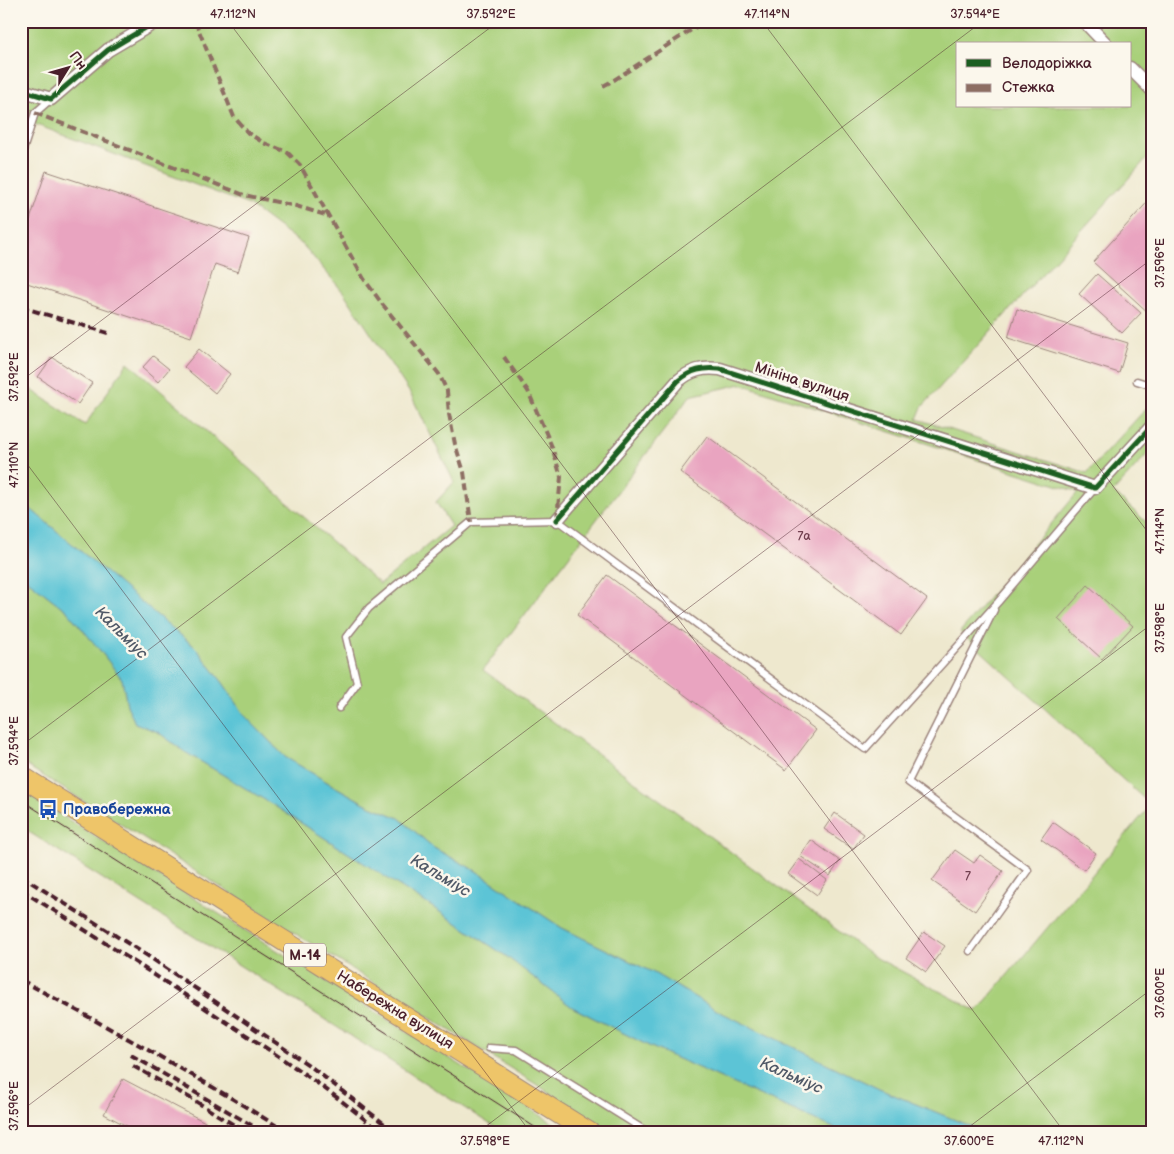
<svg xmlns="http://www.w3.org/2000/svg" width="1174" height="1154" font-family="'Balsamiq Sans',sans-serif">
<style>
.green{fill:#a9d07a;stroke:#7a7852;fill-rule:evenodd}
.water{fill:#5bc4d6;stroke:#527280}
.building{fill:#e9a4c0}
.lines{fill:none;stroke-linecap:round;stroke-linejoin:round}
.service-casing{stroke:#9c847c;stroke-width:9}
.minor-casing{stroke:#9c847c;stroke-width:15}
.trunk-casing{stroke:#9c847c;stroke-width:22}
.service{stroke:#fff;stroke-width:6}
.minor{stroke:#fff;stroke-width:12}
.trunk{stroke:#eec569;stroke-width:20}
.tram{stroke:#4a1f2b;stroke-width:1}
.rail{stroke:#4a1f2b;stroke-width:4;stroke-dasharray:8 4;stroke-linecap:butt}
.quiet{stroke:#8d6e63;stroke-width:4;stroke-dasharray:8 4;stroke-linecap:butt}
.cycleway-casing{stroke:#fbf7ec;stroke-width:8}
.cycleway{stroke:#1b5e20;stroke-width:5}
.ticks{fill:none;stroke:#4a1f2b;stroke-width:1;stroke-opacity:0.45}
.labels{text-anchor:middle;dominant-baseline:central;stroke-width:5;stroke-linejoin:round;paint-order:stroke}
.number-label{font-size:12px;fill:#724050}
.shield{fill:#fbf7ec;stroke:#7f6065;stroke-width:1}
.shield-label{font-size:14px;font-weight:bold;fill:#4a1f2b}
.street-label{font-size:15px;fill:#4a1f2b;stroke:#fbf7ec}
.transit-label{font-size:15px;font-weight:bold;fill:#164399;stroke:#fbf7ec;text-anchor:start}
.water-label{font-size:16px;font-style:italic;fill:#505967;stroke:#fbf7ec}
.neatline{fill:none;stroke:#4a1f2b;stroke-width:2}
.ticks-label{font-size:12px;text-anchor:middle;fill:#4a1f2b}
</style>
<rect width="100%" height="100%" fill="#fbf7ec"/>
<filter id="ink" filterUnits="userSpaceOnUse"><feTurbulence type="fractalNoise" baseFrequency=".02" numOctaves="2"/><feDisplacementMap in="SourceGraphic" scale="10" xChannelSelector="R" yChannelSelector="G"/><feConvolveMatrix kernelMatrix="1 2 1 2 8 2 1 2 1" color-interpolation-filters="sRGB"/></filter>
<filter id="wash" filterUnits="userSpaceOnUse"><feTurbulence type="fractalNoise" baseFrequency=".0096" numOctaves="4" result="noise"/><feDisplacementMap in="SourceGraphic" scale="20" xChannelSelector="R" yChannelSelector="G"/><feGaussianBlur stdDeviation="1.12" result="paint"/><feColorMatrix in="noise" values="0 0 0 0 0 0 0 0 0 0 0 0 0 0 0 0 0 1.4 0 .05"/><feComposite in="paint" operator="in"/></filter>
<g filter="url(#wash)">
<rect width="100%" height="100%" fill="#eee8ce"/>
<g class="green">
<path d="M 21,21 L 1153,21 L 1153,162 L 1147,158 L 922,407 L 917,419 L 1087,473 L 1153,401 L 1153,448 L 1113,492 L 1153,528 L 1153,1133 L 987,1133 L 879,1089 L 828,1064 L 720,1012 L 652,972 L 562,928 L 476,871 L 434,848 L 399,818 L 368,805 L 332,785 L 285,757 L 246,717 L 223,683 L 196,648 L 21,501 L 21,383 L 85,425 L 128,362 L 380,584 L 451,526 L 436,502 L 454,482 L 410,393 L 344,293 L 303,245 L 249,205 L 21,119 ZM 958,44 L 1130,44 L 1130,106 L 958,106 ZM 741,384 L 1078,492 L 960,632 L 1151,805 L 977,1011 L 871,955 L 483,670 L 690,396 Z"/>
<polygon points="21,574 30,582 67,611 99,649 122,679 127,705 135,723 158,732 185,752 270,803 437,910 506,956 572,1007 649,1046 845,1133 614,1133 21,762"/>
<polygon points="21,790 569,1133 504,1133 21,827"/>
</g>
<polygon class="water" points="21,501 196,648 223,683 246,717 285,757 332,785 368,805 399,818 434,848 476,871 562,928 652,972 720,1012 828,1064 879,1089 987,1133 845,1133 649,1046 572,1007 506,956 437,910 270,803 185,752 158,732 135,723 127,705 122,679 99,649 67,611 30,582 21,574"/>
<g id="blocks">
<g class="building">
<polygon points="46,171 249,238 238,272 215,264 191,337 21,281 21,247"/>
<polygon points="1153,196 1153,311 1150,314 1093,262"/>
<polygon points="1097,274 1141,313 1122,333 1079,294"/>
<polygon points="1017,309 1128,343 1119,373 1008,338"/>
<polygon points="199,349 230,374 215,393 184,367"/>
<polygon points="153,356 169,369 158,382 142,368"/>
<polygon points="52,357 92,383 78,404 38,377"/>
<polygon points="707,436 927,599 901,635 680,472"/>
<polygon points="607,575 816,730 786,770 577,615"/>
<polygon points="1088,585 1133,626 1102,659 1058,619"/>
<polygon points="835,813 864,834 853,849 824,829"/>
<polygon points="1053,822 1096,853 1084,870 1041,839"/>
<polygon points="811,840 840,861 830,876 800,856"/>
<polygon points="955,850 974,863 980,855 1003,871 975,911 932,881"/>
<polygon points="799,859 827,880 817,895 788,874"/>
<polygon points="924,932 945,946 926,972 906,958"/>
<polygon points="123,1079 207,1123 202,1133 140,1133 104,1114"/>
</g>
</g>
</g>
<g filter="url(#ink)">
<use href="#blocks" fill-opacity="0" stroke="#9c847c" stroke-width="1"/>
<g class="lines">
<g class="service-casing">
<g id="service">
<polyline points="21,156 35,113 51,99"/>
<polyline points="1137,381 1153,386"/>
<polyline points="339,708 357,683 346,637 369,608 471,522 557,520 865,749 998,602 1095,488"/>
<polyline points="970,951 1028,870 908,782 994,610"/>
<polyline points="489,1048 516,1050 649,1133"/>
</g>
</g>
<g class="minor-casing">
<g id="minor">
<polyline points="1084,21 1106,44"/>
<polyline points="1130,68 1153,91"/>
<polyline points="21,90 51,99 108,50 157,21"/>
<path d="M 557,520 L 678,381 C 691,370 703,367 720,369 L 1095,488 L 1153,425"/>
</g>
</g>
<g class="trunk-casing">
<polyline id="trunk" points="21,776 590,1133"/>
</g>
<use href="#service" class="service"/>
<use href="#minor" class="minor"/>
<use href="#trunk" class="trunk"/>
<polyline class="tram" points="21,800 544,1133"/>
<g class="rail">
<polyline points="21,220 29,222"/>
<polyline points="21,307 108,333"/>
<polyline points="21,876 148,956 310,1066 396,1133"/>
<path d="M 21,890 C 86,930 150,972 214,1014 C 271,1051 329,1088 381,1133"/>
<path d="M 21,980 C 111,1029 201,1078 288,1133"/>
<polyline points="131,1055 265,1133"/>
<polyline points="133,1066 192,1099 247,1133"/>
</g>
<g class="quiet">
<polyline points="195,21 234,117 248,133 264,143 287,152 300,165 364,279 383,305 439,374 447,391 449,414 455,444 464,472 471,522"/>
<polyline points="603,86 614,80 705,21"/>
<polyline points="35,113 244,195 296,206 329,216"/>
<polyline points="504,357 528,391 552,447 561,477 557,518"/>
</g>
<g class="cycleway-casing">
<g id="cycleway">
<polyline points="21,90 51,99 108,50 157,21"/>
<path d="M 557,520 L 678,381 C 691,370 703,367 720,369 L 1095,488 L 1153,425"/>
</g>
</g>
<use href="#cycleway" class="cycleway"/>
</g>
</g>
<path class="ticks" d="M 228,21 L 1065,1133M 762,21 L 1153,539M 21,381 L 499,21M 21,456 L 531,1133M 21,746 L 983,21M 21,1111 L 1153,258M 477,1133 L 1153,623M 961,1133 L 1153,988"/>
<defs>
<g id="bus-bare" transform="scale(1.5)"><path d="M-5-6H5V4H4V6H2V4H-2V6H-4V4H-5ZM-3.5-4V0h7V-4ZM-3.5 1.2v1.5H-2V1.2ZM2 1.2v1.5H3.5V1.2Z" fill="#1a4fb4" stroke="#fbf7ec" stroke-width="2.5" paint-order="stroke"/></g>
</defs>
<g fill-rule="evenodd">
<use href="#bus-bare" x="48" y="809"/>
</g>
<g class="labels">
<g class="number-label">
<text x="804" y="536">7а</text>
<text x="968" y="876">7</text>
</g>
<rect class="shield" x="284" y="943.5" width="42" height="23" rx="4"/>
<g class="shield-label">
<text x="305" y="955">М-14</text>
</g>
<g class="street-label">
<text transform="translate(802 382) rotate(18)">Мініна вулиця</text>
<text transform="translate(395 1010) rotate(32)">Набережна вулиця</text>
</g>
<g class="transit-label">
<text x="63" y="809">Правобережна</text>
</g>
<g class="water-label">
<text transform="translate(121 633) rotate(45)">Кальміус</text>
<text transform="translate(440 876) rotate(31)">Кальміус</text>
<text transform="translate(791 1076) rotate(24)">Кальміус</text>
</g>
</g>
<rect width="1174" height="1154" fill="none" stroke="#fbf7ec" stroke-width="55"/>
<rect x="956" y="42" width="175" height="65" fill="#fbf7ec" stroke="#b4a19f"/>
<rect x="966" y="59" width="25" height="8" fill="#1b5e20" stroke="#b4a19f"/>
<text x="1002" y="68" font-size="15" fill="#4a1f2b">Велодоріжка</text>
<rect x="966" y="84" width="25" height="8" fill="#8d6e63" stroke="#b4a19f"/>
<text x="1002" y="92" font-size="15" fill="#4a1f2b">Стежка</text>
<g transform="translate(68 68) rotate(53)" stroke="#fbf7ec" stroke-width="4" paint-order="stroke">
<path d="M0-4L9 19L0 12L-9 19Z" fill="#4a1f2b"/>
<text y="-8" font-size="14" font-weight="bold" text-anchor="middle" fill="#4a1f2b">Пн</text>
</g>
<rect x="28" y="28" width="1118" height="1098" class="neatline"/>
<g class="ticks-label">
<text x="233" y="18">47.112°N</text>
<text x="491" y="18">37.592°E</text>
<text x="767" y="18">47.114°N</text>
<text x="975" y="18">37.594°E</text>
<text transform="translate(1160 263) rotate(-90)" y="4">37.596°E</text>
<text transform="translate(14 377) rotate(-90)" y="4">37.592°E</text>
<text transform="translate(14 465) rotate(-90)" y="4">47.110°N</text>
<text transform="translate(1160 531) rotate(-90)" y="4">47.114°N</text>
<text transform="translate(1160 628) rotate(-90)" y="4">37.598°E</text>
<text transform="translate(14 741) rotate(-90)" y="4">37.594°E</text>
<text transform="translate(1160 993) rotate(-90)" y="4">37.600°E</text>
<text transform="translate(14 1106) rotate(-90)" y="4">37.596°E</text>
<text x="485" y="1145">37.598°E</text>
<text x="969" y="1145">37.600°E</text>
<text x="1061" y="1145">47.112°N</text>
</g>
</svg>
